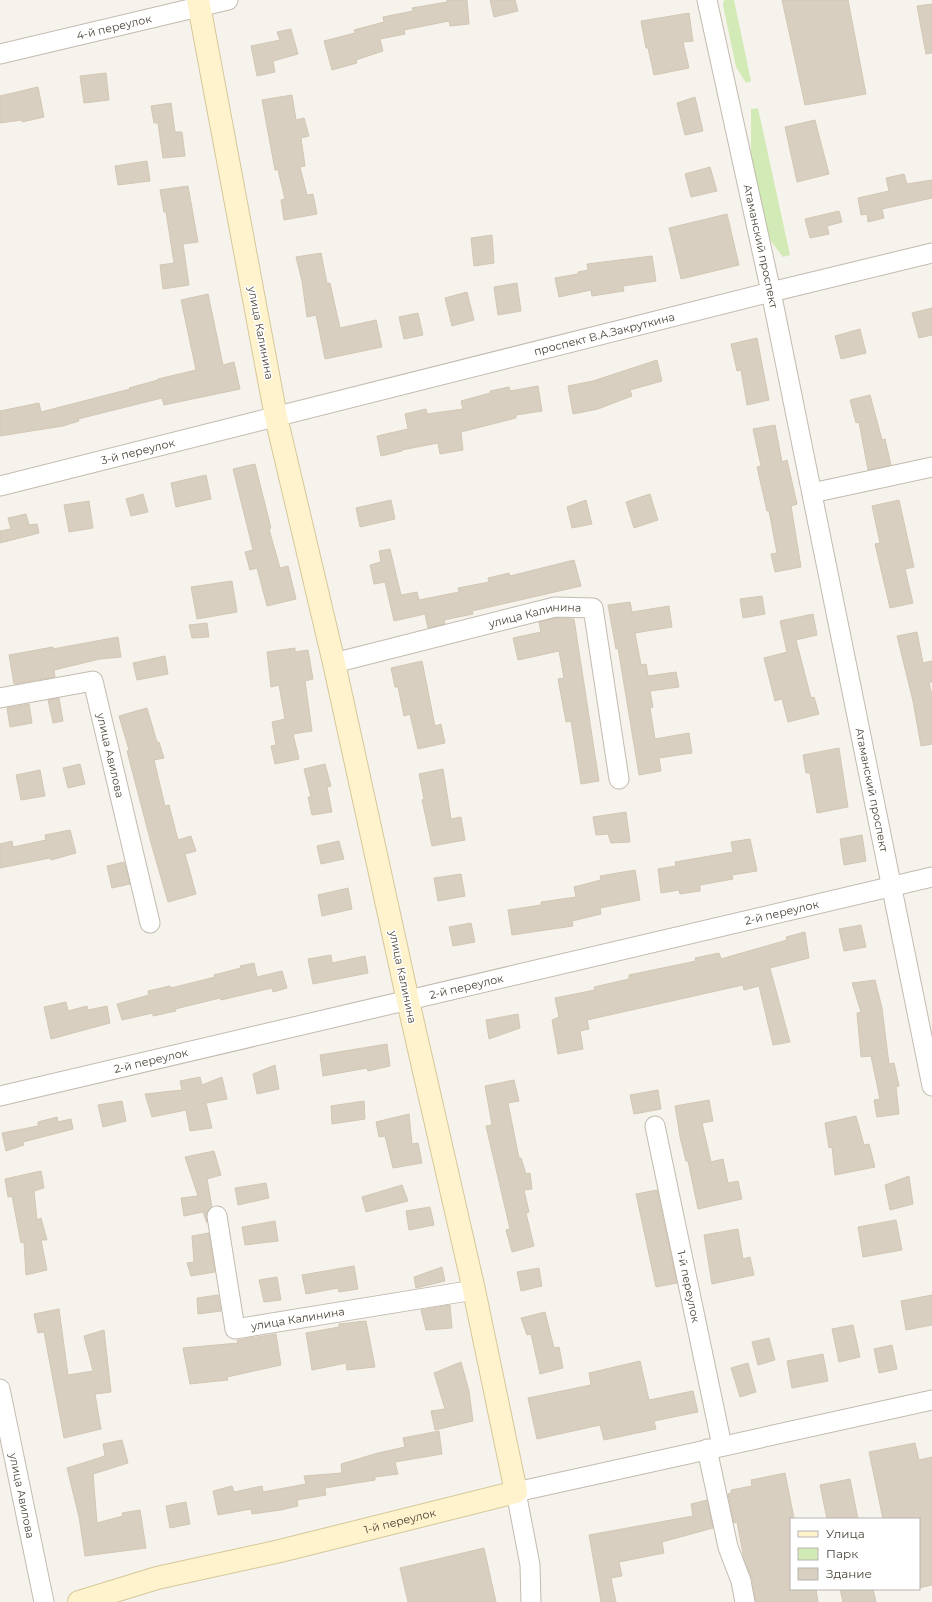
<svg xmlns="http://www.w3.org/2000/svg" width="932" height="1602" font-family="Montserrat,sans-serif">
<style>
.green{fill:#d2eab5}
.building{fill:#d8cfc1;stroke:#d3c7b4}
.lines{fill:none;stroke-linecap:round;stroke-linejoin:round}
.street-casing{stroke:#c2bbae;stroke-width:21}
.secondary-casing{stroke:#d6c79b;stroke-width:24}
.street{stroke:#fff;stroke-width:19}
.secondary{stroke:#fff3cd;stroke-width:22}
.labels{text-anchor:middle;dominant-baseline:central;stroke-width:3;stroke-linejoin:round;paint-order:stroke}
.street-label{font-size:11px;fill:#4b4439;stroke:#fff}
</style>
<rect width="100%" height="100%" fill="#f6f3ec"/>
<g class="green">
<polygon points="724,0 734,0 751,81 746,83 736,67 723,5"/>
<polygon points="758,108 790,255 783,257 767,236 751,161 751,109"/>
</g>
<g class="building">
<polygon points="447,0 467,0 469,24 450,26 449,21 404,30 405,34 380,39 383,51 356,60 357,63 332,70 324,41 355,33 354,30 384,22 383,17 413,11 412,8 447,2"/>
<polygon points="490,0 515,0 518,11 494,17"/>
<polygon points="782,0 848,0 866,94 805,105"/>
<polygon points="932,4 932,53 926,54 917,6"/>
<polygon points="689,13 693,41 683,42 689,68 654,75 648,48 646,48 641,21"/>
<polygon points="291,29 298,54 273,61 275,72 257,76 251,46 280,40 277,32"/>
<polygon points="106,73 109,100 84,103 80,76"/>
<polygon points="38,87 44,117 22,122 22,120 0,123 0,96"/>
<polygon points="292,95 296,120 304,118 309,136 301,138 305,166 300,167 307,195 313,194 317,214 284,220 281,200 285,199 278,170 275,170 262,100"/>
<polygon points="695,97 703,131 685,135 677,103"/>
<polygon points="171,103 175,132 182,132 185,156 163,158 158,123 154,123 151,106"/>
<polygon points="815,120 829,174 797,182 785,127"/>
<polygon points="147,161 150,181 118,185 115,166"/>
<polygon points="710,167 717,191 691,197 685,174"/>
<polygon points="904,174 907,184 932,180 932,198 882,209 884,218 868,222 867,214 861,215 858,198 889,191 886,178"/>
<polygon points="188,186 198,242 183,244 189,285 163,289 160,265 174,263 166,212 164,212 160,190"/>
<polygon points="839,211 842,222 827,226 829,234 810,238 805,219"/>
<polygon points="727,214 739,265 681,279 669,228"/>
<polygon points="492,235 494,263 474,266 471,238"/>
<polygon points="321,253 327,283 330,283 340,328 376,320 382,347 325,359 316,315 307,317 302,281 296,257"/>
<polygon points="652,256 656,281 623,286 624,291 592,296 591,290 559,297 555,278 578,274 578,272 588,270 587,264"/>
<polygon points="517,283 521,311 498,315 494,287"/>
<polygon points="467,292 474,320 452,326 445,298"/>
<polygon points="208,294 223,365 234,362 240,389 164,405 162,398 78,419 79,421 63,426 0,436 0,411 39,403 41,412 130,389 129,388 158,380 158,379 196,370 181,300"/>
<polygon points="932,308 932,335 919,338 912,313"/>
<polygon points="418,313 423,335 404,339 399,317"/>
<polygon points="860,329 866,353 841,359 835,336"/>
<polygon points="757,338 769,400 747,405 741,370 737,371 731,344"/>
<polygon points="657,360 662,381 630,390 632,396 598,409 573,414 568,386 593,381"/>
<polygon points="538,386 542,411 516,415 516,418 461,432 463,450 440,454 438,443 402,450 402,451 381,456 377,436 408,429 405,414 426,409 427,414 463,409 461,401 490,393 490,391 509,387 510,391"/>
<polygon points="870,395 882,440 885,439 891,465 868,470 859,422 856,423 850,400"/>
<polygon points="775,425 782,462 787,460 797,504 791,506 801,567 775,572 771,554 777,553 769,511 767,511 757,467 761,466 753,429"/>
<polygon points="255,464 271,528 269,529 280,568 288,566 296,599 267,606 257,568 250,570 245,552 253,550 233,469"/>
<polygon points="206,475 211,499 176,507 171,483"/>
<polygon points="143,494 148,512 131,516 126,499"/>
<polygon points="650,494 658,520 634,528 626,502"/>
<polygon points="391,500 395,519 360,527 356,508"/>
<polygon points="586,500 592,524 572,528 567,507"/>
<polygon points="899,500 914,567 905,569 913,603 890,608 875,544 880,543 872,506"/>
<polygon points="89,501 93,528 69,532 64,505"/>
<polygon points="26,514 29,525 37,524 39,533 0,543 0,531 11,529 8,518"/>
<polygon points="390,549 401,595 417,592 419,600 459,592 458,588 489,582 488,578 509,573 510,576 574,560 581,586 472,611 473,614 444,620 445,624 428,628 425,614 394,621 385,582 374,584 370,565 381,562 379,551"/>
<polygon points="232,581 237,612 197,619 191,587"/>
<polygon points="762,596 765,614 743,618 740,599"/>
<polygon points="630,602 632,612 669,606 672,627 635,633 641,665 646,664 648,676 676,672 679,687 650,691 653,707 650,708 655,739 689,733 692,753 659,758 661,771 639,775 618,648 616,649 608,605"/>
<polygon points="813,614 817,635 796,640 811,698 814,697 819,714 788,722 782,699 775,701 764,658 787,652 780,621"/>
<polygon points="556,618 574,619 599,781 581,784 571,721 566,722 558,679 564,678 559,651 518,660 513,638 541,632 539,622"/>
<polygon points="207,623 209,637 192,638 189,625"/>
<polygon points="917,632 923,663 932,661 932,682 929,682 932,696 932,744 921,746 913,701 897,636"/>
<polygon points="118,637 121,657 100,659 54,670 55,677 14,684 9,655 53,647 53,649"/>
<polygon points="295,648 295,652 308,650 313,679 305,681 312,731 293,734 299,759 275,764 271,746 276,745 272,722 285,719 279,685 271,687 267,652"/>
<polygon points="165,656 168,674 137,680 133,663"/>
<polygon points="422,661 435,726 441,724 445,743 418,749 410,714 404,716 398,687 395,687 391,668"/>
<polygon points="59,698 63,721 53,723 48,700"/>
<polygon points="29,704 32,723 10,727 7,708"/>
<polygon points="147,708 157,742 159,742 164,758 154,760 165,806 169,805 178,840 191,836 196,851 185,854 196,894 168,902 151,843 127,751 129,750 119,716"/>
<polygon points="839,748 848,807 817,813 810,773 806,773 803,755"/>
<polygon points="80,764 85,784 68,788 63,768"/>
<polygon points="325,764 331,786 327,787 332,812 312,815 308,797 311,797 304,769"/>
<polygon points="443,769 451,819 461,817 465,840 432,846 422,800 424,799 419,774"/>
<polygon points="40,770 45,796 21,800 16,775"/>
<polygon points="626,812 630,842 611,843 608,834 596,835 593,817"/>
<polygon points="70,830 76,853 51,860 50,858 0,868 0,844 12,841 13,847 46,840 45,835"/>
<polygon points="862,835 866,861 844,865 840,839"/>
<polygon points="750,839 757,871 732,875 733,879 700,885 700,891 680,894 679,890 661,893 658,869 676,866 675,862 733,852 731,842"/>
<polygon points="339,841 344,859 321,864 317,846"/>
<polygon points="124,862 130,884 112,888 107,866"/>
<polygon points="635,870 640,900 600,908 601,914 572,921 573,926 512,935 508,910 541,905 541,902 576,897 574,887 601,880 600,876"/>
<polygon points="461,874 465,896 438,901 434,878"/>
<polygon points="348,888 352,909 322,916 318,895"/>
<polygon points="471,923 475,942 453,946 449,927"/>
<polygon points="861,925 866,947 844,951 839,929"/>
<polygon points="805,932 809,958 770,968 790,1042 773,1045 759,986 744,990 743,985 587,1020 589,1029 580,1031 583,1049 558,1054 552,1020 559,1017 555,998 595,990 594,987 629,979 629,975 696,961 695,958 719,953 721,959 787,940 786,937"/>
<polygon points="331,955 332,963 365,956 368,973 313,984 308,959"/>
<polygon points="254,963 257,977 282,971 287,988 273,992 272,988 221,1000 220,998 175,1009 176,1011 153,1016 153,1013 122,1020 117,1004 149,995 148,991 170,986 171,988 215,977 214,975 241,968 240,966"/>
<polygon points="875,980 882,1008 889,1064 894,1063 899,1086 896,1087 899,1114 877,1117 874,1100 880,1099 871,1056 861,1057 857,1013 861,1012 852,983"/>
<polygon points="66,1002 68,1011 87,1006 88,1010 107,1006 110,1023 51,1039 44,1007"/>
<polygon points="518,1014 520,1028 489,1039 486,1020"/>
<polygon points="387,1044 390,1066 368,1071 367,1068 323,1076 320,1055"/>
<polygon points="275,1065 279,1089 257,1094 253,1074"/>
<polygon points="200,1077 202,1085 222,1077 227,1099 206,1103 212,1128 190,1131 186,1110 152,1117 145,1094 182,1090 180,1081"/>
<polygon points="514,1080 519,1101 508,1103 519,1158 521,1158 526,1174 530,1173 532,1189 524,1190 529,1212 526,1213 534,1246 512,1252 506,1230 510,1229 486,1126 492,1125 485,1086"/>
<polygon points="658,1090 661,1109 634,1114 630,1095"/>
<polygon points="709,1100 713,1121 702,1123 711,1162 723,1159 728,1183 738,1181 742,1199 698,1209 688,1161 686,1161 680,1137 675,1106"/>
<polygon points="122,1101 126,1121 103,1127 98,1105"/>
<polygon points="364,1101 365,1119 332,1124 331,1106"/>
<polygon points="409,1114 412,1144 418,1143 422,1163 393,1168 385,1136 379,1137 376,1122"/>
<polygon points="856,1116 864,1145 869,1144 875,1167 835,1175 832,1147 829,1148 825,1123"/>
<polygon points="57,1117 58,1122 71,1119 73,1129 23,1142 24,1145 6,1151 2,1133 38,1126 38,1122"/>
<polygon points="214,1151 221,1175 207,1179 212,1207 207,1212 207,1223 203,1212 184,1216 181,1198 198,1196 185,1157"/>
<polygon points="41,1171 44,1188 34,1191 37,1220 41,1218 47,1240 41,1240 47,1270 26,1275 24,1242 21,1243 12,1196 8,1197 5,1179"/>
<polygon points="909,1176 913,1204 890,1210 885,1185"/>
<polygon points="266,1183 269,1198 238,1205 235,1188"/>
<polygon points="402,1185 408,1201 366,1212 362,1197"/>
<polygon points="657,1190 677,1283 656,1287 636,1194"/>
<polygon points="430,1207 434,1225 409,1230 406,1211"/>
<polygon points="896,1220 902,1250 863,1257 858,1227"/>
<polygon points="275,1221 278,1241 245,1245 242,1227"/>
<polygon points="738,1229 743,1259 750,1257 754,1275 712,1284 704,1235"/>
<polygon points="209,1233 215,1272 191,1276 187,1263 194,1262 192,1236"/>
<polygon points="354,1266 358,1289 339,1292 338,1288 306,1294 302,1275"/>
<polygon points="442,1267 445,1281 416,1288 414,1277"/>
<polygon points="539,1268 542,1286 521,1291 517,1272"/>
<polygon points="277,1277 281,1300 264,1302 259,1280"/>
<polygon points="218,1295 221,1311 198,1314 197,1298"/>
<polygon points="932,1295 932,1325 906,1330 901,1301"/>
<polygon points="450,1305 452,1328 426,1330 421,1310"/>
<polygon points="59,1309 68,1375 93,1371 84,1336 104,1330 111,1392 95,1394 101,1429 64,1438 44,1332 38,1333 34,1314"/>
<polygon points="545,1312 554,1348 559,1347 563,1368 540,1374 531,1334 527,1335 521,1318"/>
<polygon points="366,1321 375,1367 347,1370 346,1363 312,1370 306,1333 339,1327 339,1324"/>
<polygon points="853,1325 860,1357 839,1362 832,1329"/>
<polygon points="276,1334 281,1365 227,1377 228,1380 190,1384 183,1348 238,1343 237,1340"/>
<polygon points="769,1338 775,1360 758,1365 752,1342"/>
<polygon points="892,1345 897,1369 879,1373 874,1349"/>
<polygon points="823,1354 828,1381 792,1388 787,1361"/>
<polygon points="640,1361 649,1400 693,1391 698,1412 654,1421 656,1429 604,1440 600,1425 537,1439 528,1398 591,1385 589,1373"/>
<polygon points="461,1362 469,1391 473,1421 435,1430 431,1411 445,1409 434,1373"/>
<polygon points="748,1363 756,1392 740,1397 731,1368"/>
<polygon points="439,1431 442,1454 395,1462 398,1474 375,1477 375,1480 325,1488 326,1495 297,1500 298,1506 281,1510 252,1514 251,1509 218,1515 213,1491 232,1486 234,1492 262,1486 263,1492 306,1484 304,1476 342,1473 341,1464 378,1453 405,1447 403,1438"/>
<polygon points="122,1440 128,1463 93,1474 97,1523 123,1516 122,1513 140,1510 146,1548 85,1556 79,1517 67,1468 105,1456 103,1444"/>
<polygon points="915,1443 919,1460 932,1457 932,1585 919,1588 919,1519 883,1519 869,1452"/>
<polygon points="785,1473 794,1518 791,1519 791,1589 816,1589 818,1602 756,1602 752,1579 744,1559 737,1522 734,1523 728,1494 731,1493 731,1490 752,1486 751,1480"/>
<polygon points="850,1479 858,1519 827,1519 820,1485"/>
<polygon points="707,1500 713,1528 662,1542 664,1553 619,1562 622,1576 611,1578 616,1602 601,1602 589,1535 693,1516 691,1504"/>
<polygon points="186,1502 190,1524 170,1528 166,1506"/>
<polygon points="484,1548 496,1602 408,1602 400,1568"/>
<polygon points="840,1589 873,1589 876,1602 843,1602"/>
</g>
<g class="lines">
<g class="street-casing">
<g id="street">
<path id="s1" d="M 707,0 L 771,292 L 932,1086"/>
<path id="s2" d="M 0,54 L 228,0"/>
<path id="s3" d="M 0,486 L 771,292 L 932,253"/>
<polyline points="812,493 932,467"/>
<path id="s4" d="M 334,663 L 555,607 L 593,608 L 619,779"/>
<path id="s5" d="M 0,698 L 93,681 L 150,923"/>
<path id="s6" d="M 0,1096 L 932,877"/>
<path id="s7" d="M 655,1126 L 722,1446"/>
<path id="s8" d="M 217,1216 L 235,1329 L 474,1290"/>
<path id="s9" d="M 0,1389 L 44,1602"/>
<polyline points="707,1449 728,1547 741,1581 745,1602"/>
<polyline points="531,1602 530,1565 516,1492 932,1400"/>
</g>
</g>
<g class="secondary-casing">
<g id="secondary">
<path id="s10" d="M 79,1602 L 157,1578 L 280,1551 L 516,1492 L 474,1290 L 408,1001 L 334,663 L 276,417 L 198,0"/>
</g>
</g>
<use href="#street" class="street"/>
<use href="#secondary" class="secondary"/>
</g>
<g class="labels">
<g class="street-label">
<text stroke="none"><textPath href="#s2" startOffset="117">4-й переулок</textPath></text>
<text stroke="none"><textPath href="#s1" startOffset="252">Атаманский проспект</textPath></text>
<text transform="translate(261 333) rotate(79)">улица Калинина</text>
<text stroke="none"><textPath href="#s3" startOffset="623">проспект В.А.Закруткина</textPath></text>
<text stroke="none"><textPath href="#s3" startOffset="142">3-й переулок</textPath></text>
<text stroke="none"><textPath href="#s4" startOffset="207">улица Калинина</textPath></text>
<text stroke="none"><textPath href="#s5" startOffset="171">улица Авилова</textPath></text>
<text stroke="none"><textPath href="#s1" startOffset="807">Атаманский проспект</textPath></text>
<text stroke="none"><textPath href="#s6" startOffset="803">2-й переулок</textPath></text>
<text transform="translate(403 977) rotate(78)">улица Калинина</text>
<text stroke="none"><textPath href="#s6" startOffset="479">2-й переулок</textPath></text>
<text stroke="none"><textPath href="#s6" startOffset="155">2-й переулок</textPath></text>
<text stroke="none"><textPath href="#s7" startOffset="164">1-й переулок</textPath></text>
<text stroke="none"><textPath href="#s8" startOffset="178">улица Калинина</textPath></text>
<text stroke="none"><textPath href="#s9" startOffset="109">улица Авилова</textPath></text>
<text stroke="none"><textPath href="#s10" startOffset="331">1-й переулок</textPath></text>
</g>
</g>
<rect x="790" y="1518" width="130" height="72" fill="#ffffff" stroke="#b7b4b0"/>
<rect x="798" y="1531" width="20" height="6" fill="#fff3cd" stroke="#b7b4b0"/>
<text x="826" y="1538" font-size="12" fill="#4b4439">Улица</text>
<rect x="798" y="1548" width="20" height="12" fill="#d2eab5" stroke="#b7b4b0"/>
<text x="826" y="1558" font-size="12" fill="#4b4439">Парк</text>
<rect x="798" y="1568" width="20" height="12" fill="#d8cfc1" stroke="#b7b4b0"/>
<text x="826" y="1578" font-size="12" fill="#4b4439">Здание</text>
</svg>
